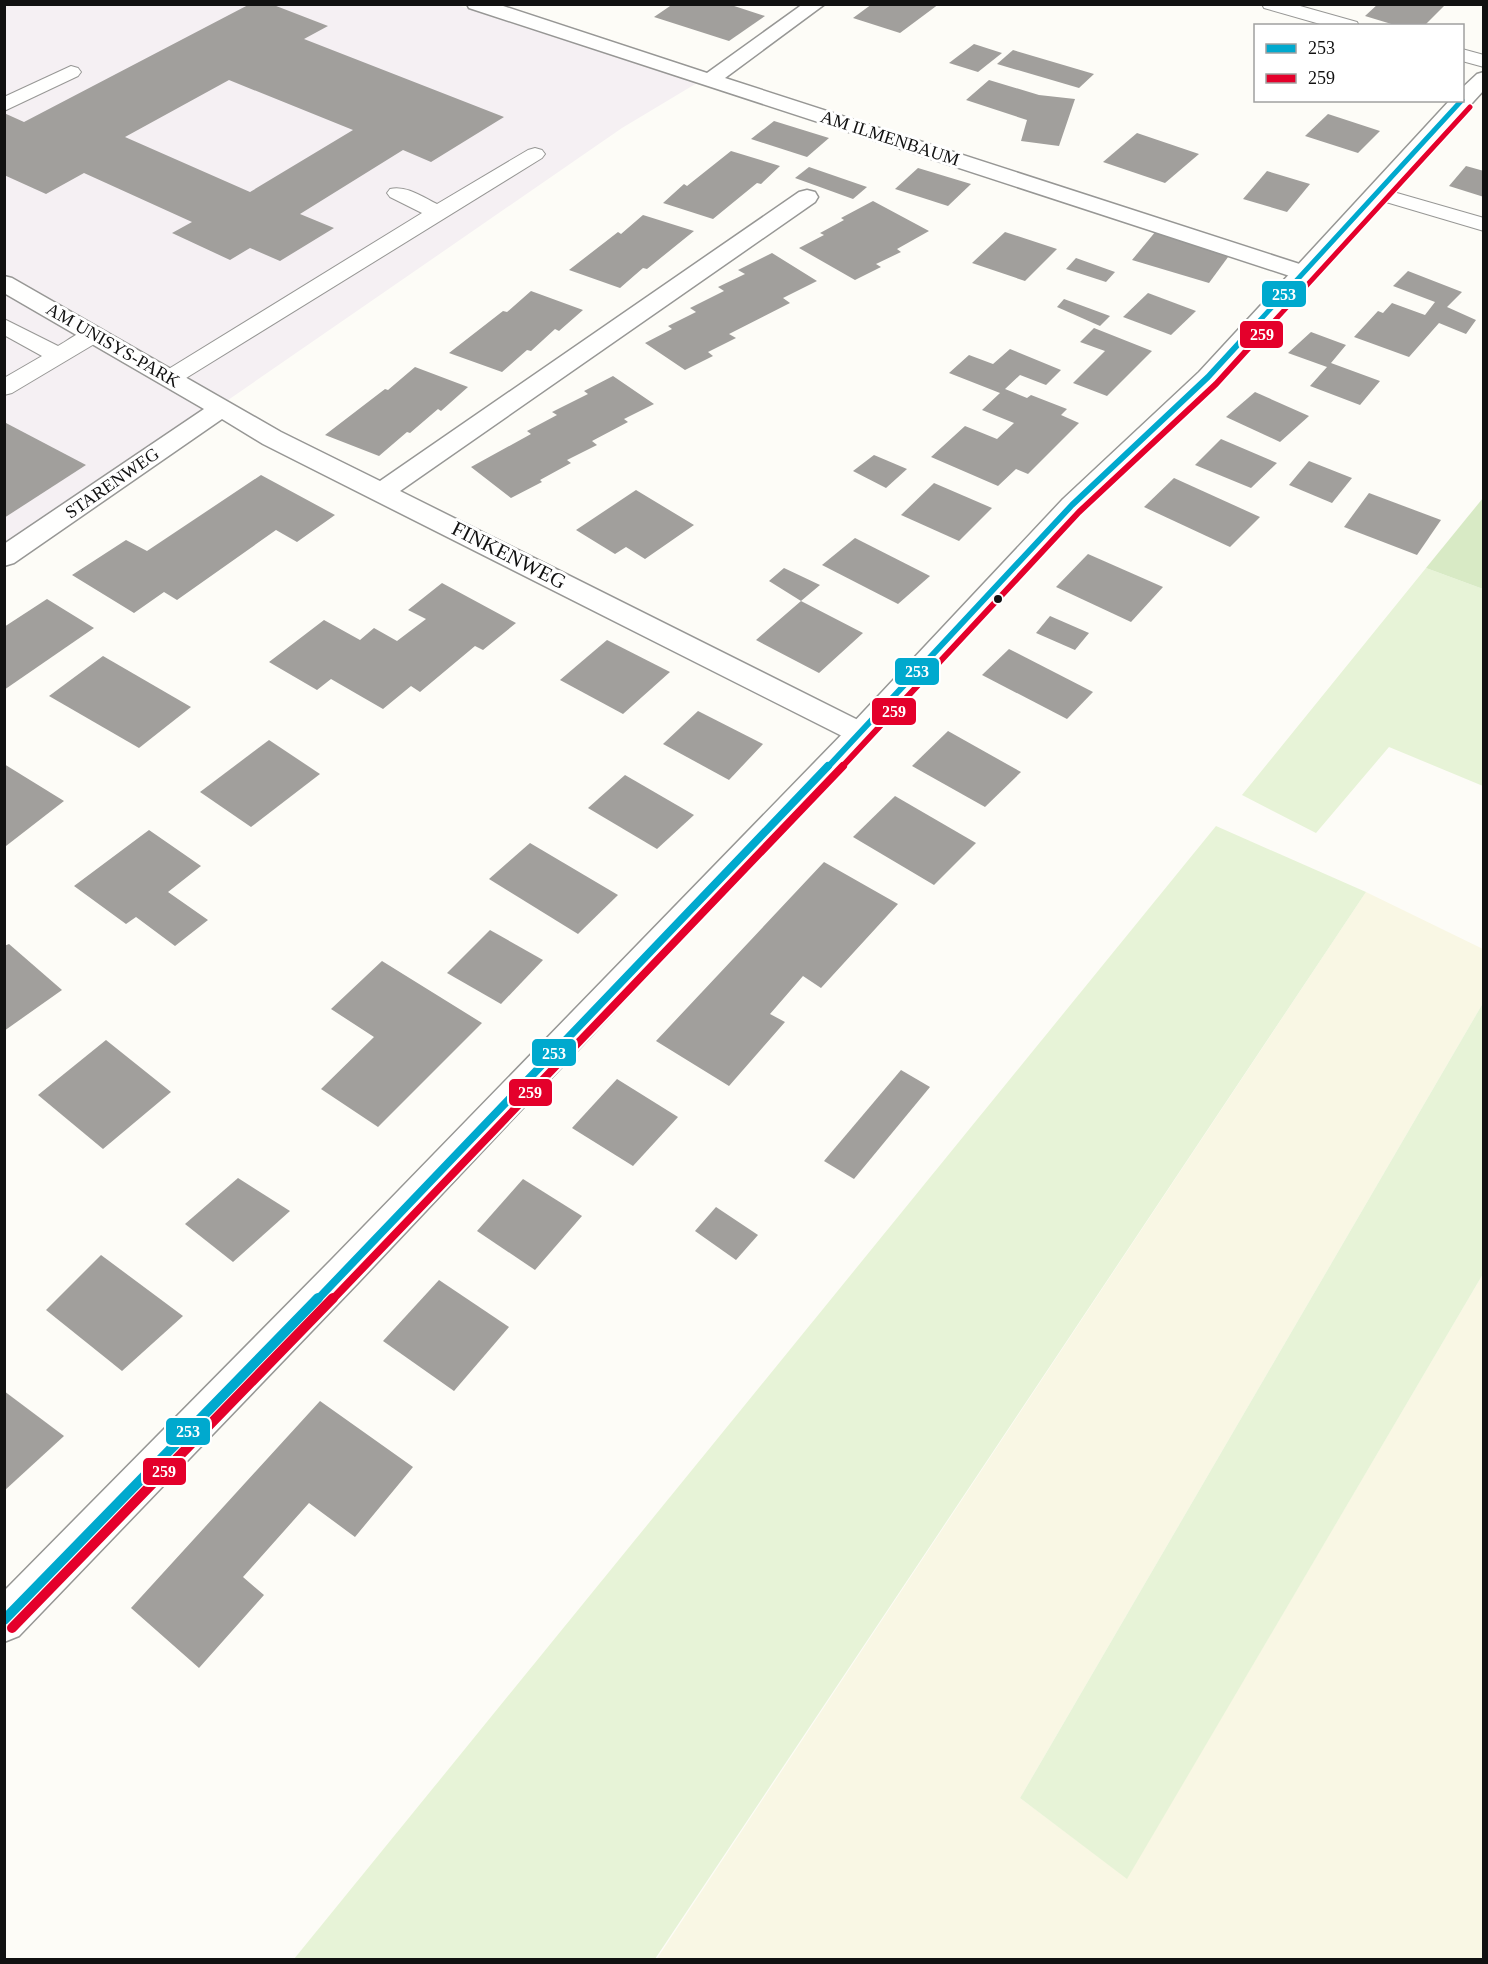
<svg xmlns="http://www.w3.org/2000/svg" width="1488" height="1964" font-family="'Times New Roman',serif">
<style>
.industrial{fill:#f5f0f3}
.farmland{fill:#f9f7e4}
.green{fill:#e7f3d7}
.forest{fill:#d8eac5}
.building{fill:#a19f9c;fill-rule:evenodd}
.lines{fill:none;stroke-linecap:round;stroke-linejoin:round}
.service-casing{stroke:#979795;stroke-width:2}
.minor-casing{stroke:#979795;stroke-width:3}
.tertiary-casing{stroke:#979795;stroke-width:3}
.service{fill:#fffffe;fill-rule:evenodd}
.minor{fill:#fffffe;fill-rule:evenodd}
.tertiary{fill:#fffffe;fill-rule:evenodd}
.bus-1-far3-casing{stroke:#fff;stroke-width:8}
.bus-1-far2-casing{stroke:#fff;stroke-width:10}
.bus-1-far1-casing{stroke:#fff;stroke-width:12}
.bus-1-casing{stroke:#fff;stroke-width:14}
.bus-2-far3-casing{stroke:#fff;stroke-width:8}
.bus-2-far2-casing{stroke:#fff;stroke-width:10}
.bus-2-far1-casing{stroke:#fff;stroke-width:12}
.bus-2-casing{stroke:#fff;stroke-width:14}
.bus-1-far3{stroke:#00a9ce;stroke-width:5}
.bus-1-far2{stroke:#00a9ce;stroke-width:6}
.bus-1-far1{stroke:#00a9ce;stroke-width:8}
.bus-1{stroke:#00a9ce;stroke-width:10}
.bus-2-far3{stroke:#e4002b;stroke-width:5}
.bus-2-far2{stroke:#e4002b;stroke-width:6}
.bus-2-far1{stroke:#e4002b;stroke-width:8}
.bus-2{stroke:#e4002b;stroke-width:10}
.bus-dot{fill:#111;stroke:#fff;stroke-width:2}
.labels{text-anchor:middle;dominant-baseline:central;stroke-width:6;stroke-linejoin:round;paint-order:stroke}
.far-street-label{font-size:18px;fill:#111;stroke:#fff}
.street-label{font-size:21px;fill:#111;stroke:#fff}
.line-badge{stroke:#fff;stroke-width:2}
.badge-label{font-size:16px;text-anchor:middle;font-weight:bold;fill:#fff}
</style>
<rect width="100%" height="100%" fill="#fdfcf7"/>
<polygon class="industrial" points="5,5 457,5 697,83 622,128 5,554"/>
<polygon class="farmland" points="1366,892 1483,949 1483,1003 1020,1798 1127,1878 1483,1274 1483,1959 656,1960"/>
<g class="green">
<polygon points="1426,568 1483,589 1483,786 1389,747 1316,833 1242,795"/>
<polygon points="1216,826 1366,892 655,1959 294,1959"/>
<polygon points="1483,1003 1483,1274 1127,1879 1020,1798"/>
</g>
<polygon class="forest" points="1483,498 1483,589 1426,568"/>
<g class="building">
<path d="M 250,4 L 271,4 L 328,26 L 304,39 L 504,117 L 431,162 L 403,150 L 300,214 L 334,228 L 280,261 L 250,248 L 230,260 L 172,233 L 192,222 L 84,173 L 46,194 L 4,175 L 4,113 L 24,122 ZM 229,80 L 353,130 L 250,192 L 125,137 Z"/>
<polygon points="673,4 728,4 765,16 729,41 654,17"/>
<polygon points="872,4 939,4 900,33 853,18"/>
<polygon points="1378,4 1446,4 1424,26 1398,26 1365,16"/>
<polygon points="974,44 1002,53 978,72 949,63"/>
<polygon points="1013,50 1094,74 1079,88 997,64"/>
<polygon points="989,80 1039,95 1075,99 1059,146 1021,141 1027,120 966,100"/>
<polygon points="1328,114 1380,131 1358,153 1305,136"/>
<polygon points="774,121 829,138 807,157 751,139"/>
<polygon points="1137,133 1199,154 1165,183 1103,162"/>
<polygon points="731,151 780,166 761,184 757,183 713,219 663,203 684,184 687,186"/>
<polygon points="1466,166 1484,171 1484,197 1449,186"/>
<polygon points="809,167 867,187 853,199 795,178"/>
<polygon points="918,168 971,184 948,206 895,189"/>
<polygon points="1267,171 1310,184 1287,212 1243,199"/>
<polygon points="873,201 929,231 897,249 901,252 876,264 881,267 855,280 799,248 824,235 820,233 844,220 841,218"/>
<polygon points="643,215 694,231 647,269 643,268 620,288 569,270 618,232 621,234"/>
<polygon points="1156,231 1231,253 1209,283 1132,260"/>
<polygon points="1005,232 1057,249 1025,281 972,263"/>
<polygon points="772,253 817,281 783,298 790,303 729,334 736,338 708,352 713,356 685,370 645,343 672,329 668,326 696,312 690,308 724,291 718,287 745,274 738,270"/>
<polygon points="1076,258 1115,272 1106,282 1066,269"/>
<polygon points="1408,271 1462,292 1447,307 1476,320 1466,334 1439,323 1409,357 1354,337 1378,311 1383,313 1392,303 1425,315 1435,302 1393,286"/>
<polygon points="531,291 583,310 559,331 555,329 531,351 527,350 502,372 449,353 503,311 507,312"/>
<polygon points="1148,293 1196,311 1171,335 1123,317"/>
<polygon points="1064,299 1110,316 1100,326 1057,307"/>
<polygon points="1094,328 1152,351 1107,396 1073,383 1105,351 1080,342"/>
<polygon points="1311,332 1346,345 1331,363 1380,381 1360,405 1310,386 1327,367 1288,353"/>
<polygon points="1010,349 1061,370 1046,385 1020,375 1005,389 1027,398 1031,395 1067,409 1061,415 1079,423 1028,474 1016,469 998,486 931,457 965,426 997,439 1014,423 982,410 1000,393 949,373 969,355 993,364"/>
<polygon points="415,367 468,387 441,411 438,409 410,433 407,432 379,456 325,435 385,389 388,390"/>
<polygon points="613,376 654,404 624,419 628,422 592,441 597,445 567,460 571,463 540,480 542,482 511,498 471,467 531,434 527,431 557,415 552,412 588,394 584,391"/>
<polygon points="1255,392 1309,416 1280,442 1226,417"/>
<polygon points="6,423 86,465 4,518 4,424"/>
<polygon points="1221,439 1277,463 1251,488 1195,465"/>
<polygon points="874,455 907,469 886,488 853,471"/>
<polygon points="1309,461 1352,478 1332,503 1289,485"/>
<polygon points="261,475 335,515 297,542 276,530 177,600 164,592 134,613 72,575 126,540 147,551"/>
<polygon points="1174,478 1260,517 1230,547 1144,507"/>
<polygon points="934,483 992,508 959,541 901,515"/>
<polygon points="636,490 694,525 645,559 626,547 615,554 576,530"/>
<polygon points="1369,493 1441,520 1417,555 1344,527"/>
<polygon points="855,538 930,576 898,604 822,565"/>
<polygon points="1088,554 1163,587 1131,622 1056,587"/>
<polygon points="784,568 820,585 801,601 863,633 819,673 756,640 801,601 769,581"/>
<polygon points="442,583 516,623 483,650 475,646 420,692 411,686 383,709 331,679 317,690 269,662 324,620 360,640 374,628 397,641 426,619 408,610"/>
<polygon points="47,599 94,628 4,690 4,627"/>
<polygon points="1050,616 1089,633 1075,650 1036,633"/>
<polygon points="607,640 670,672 623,714 560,680"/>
<polygon points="1009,649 1093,692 1067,719 982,675"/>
<polygon points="103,656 191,707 139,748 49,696"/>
<polygon points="698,711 763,744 729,780 663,744"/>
<polygon points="948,731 1021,772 985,807 912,766"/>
<polygon points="269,740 320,774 251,827 200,792"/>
<polygon points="4,764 64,801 6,846 4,845"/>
<polygon points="625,775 694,815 657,849 588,808"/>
<polygon points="895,796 976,843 934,885 853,837"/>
<polygon points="149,830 201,866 168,892 208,920 175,946 136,917 126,924 74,886"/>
<polygon points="530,843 618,895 578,934 489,879"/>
<polygon points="824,862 898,904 821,988 803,976 770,1014 785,1022 729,1086 656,1041"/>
<polygon points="490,930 543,960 501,1004 447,973"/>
<polygon points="9,944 62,990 4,1031 4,946"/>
<polygon points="382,961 482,1023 378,1127 321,1089 374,1037 331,1009"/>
<polygon points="106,1040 171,1092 103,1149 38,1095"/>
<polygon points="901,1070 930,1087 854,1179 824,1161"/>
<polygon points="617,1079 678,1117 633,1166 572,1128"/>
<polygon points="238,1178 290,1211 233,1262 185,1224"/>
<polygon points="523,1179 582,1216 535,1270 477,1231"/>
<polygon points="716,1207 758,1235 736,1260 695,1231"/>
<polygon points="101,1255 183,1316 122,1371 46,1310"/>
<polygon points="439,1280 509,1327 454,1391 383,1341"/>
<polygon points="4,1391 64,1436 4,1491"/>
<polygon points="320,1401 413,1467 355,1537 309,1503 243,1577 264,1595 199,1668 131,1608"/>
</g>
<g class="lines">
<g class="service-casing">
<g id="service">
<polygon points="1262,4 1293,4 1357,22 1359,26 1327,26 1264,8"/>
<polygon points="1462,49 1484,55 1484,67 1462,61"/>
<polygon points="71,66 78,68 81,72 78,76 4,111 4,97"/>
<path d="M 535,148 L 542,150 L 545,154 L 542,158 L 178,383 L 170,385 L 162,383 L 158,378 L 162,373 L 422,213 L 390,197 L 387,193 L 390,189 C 406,185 423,197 437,204 L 528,150 Z"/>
<polygon points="1376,187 1484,218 1484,231 1369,197 1366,193 1369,189"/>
<path d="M 4,319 L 58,346 C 72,338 85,326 101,330 L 104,335 L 101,340 L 12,393 L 4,395 L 4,378 L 42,356 L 4,335 Z"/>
</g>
</g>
<g class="minor-casing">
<g id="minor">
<polygon points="467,4 497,4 707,73 803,4 825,4 725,78 1312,268 1316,273 1312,278 1304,280 1296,278 469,8"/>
<polygon points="807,190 815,192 818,197 815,202 400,491 870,726 875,733 870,740 860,744 850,740 263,444 222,419 14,563 4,566 4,544 204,409 4,293 4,276 12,278 281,432 380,481 799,192"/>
</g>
</g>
<g class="tertiary-casing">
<polygon id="tertiary" points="1484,72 1484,90 1217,382 1081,511 870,740 358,1283 19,1636 4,1642 4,1591 332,1259 850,726 1063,499 1199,372 1450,100 1462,100 1462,88 1477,74"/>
</g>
<use href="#service" class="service"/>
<use href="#minor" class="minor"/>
<use href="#tertiary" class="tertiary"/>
<g class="bus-1-far3-casing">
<polyline id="bus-1-far3" points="1240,342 1462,100"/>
</g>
<g class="bus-1-far2-casing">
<polyline id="bus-1-far2" points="827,768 1072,505 1208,377 1242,340"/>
</g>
<g class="bus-1-far1-casing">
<polyline id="bus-1-far1" points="317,1300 828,766"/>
</g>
<g class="bus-1-casing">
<polyline id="bus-1" points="4,1620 318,1298"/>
</g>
<g class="bus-2-far3-casing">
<polyline id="bus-2-far3" points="1255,342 1470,107"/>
</g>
<g class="bus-2-far2-casing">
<polyline id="bus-2-far2" points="841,768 1079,512 1216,384 1256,340"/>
</g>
<g class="bus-2-far1-casing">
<polyline id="bus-2-far1" points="332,1300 843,766"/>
</g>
<g class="bus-2-casing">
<polyline id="bus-2" points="12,1628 333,1298"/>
</g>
<use href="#bus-1-far3" class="bus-1-far3"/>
<use href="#bus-1-far2" class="bus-1-far2"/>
<use href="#bus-1-far1" class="bus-1-far1"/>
<use href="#bus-1" class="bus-1"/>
<use href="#bus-2-far3" class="bus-2-far3"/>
<use href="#bus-2-far2" class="bus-2-far2"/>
<use href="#bus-2-far1" class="bus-2-far1"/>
<use href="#bus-2" class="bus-2"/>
</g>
<circle class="bus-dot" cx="998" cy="599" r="5"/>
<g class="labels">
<g class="far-street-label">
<text transform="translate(890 138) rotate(18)">AM ILMENBAUM</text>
<text transform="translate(113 345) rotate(30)">AM UNISYS-PARK</text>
<text transform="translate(112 483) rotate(-35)">STARENWEG</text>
</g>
<g class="street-label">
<text transform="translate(509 555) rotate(27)">FINKENWEG</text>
</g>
</g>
<g class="line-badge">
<rect x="1261" y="280" width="46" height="28" rx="6" fill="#00a9ce"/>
<rect x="1239" y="320" width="45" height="29" rx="6" fill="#e4002b"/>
<rect x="894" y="657" width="46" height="29" rx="6" fill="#00a9ce"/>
<rect x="871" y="697" width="46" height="29" rx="6" fill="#e4002b"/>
<rect x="531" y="1038" width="46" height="29" rx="6" fill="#00a9ce"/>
<rect x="508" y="1078" width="45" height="29" rx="6" fill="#e4002b"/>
<rect x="165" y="1417" width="46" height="29" rx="6" fill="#00a9ce"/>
<rect x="142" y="1457" width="45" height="29" rx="6" fill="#e4002b"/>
</g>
<g class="badge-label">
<text x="1284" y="300">253</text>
<text x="1262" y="340">259</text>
<text x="917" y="677">253</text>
<text x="894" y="717">259</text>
<text x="554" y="1059">253</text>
<text x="530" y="1098">259</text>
<text x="188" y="1437">253</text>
<text x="164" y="1477">259</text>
</g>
<rect width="1488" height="1964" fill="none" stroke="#111111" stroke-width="12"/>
<rect x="1254" y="24" width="210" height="78" fill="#ffffff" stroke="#a0a0a0" stroke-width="1.5"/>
<rect x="1266" y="44" width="30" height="9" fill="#00a9ce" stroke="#a0a0a0" stroke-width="1.5"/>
<text x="1308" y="54" font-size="18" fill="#111111">253</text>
<rect x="1266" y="74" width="30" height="9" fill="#e4002b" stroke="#a0a0a0" stroke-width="1.5"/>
<text x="1308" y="84" font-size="18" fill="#111111">259</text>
</svg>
